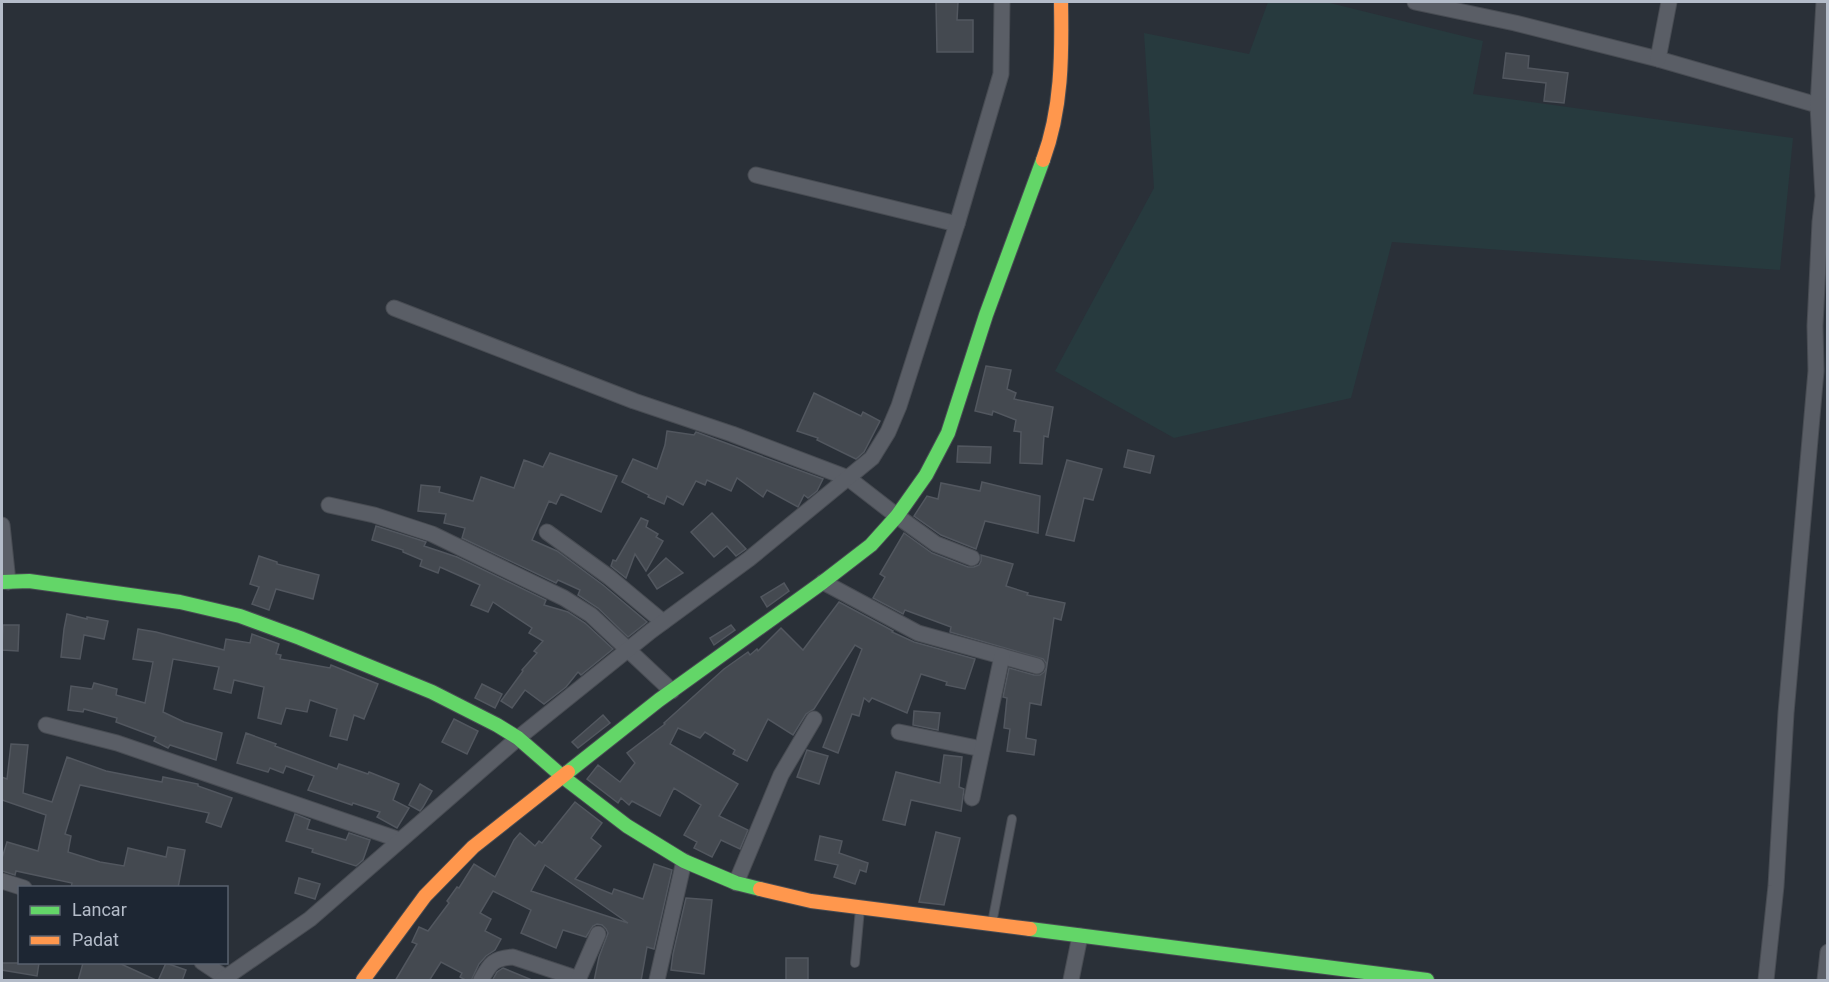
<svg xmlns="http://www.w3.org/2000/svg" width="1829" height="982" font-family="Roboto,sans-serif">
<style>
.green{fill:#273a3e}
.building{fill:#444950;stroke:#52575f;stroke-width:1.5;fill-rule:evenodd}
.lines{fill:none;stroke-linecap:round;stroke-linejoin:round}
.lane-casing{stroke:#484c53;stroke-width:10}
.street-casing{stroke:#484c53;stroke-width:17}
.fast-casing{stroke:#484c53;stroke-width:16}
.slow-casing{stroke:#484c53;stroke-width:16}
.lane{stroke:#5a5e66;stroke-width:8}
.street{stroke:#5a5e66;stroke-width:15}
.fast{stroke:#63d668;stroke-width:14}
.slow{stroke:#ff974d;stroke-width:14}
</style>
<rect width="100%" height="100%" fill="#2a3038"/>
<polygon class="green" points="1268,2 1326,2 1483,41 1473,94 1793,138 1780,270 1392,242 1351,398 1174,438 1055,371 1154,188 1144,33 1249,54"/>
<g class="building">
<polygon points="936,2 958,2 957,20 973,20 973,52 937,52"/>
<polygon points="1506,53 1529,56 1528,68 1568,73 1564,103 1544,101 1546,83 1503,78"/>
<polygon points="986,366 1011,370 1007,389 1016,393 1014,399 1053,407 1048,437 1044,436 1042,464 1020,463 1021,432 1014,431 1016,420 993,411 992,415 975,411"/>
<polygon points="814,393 861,416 863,412 880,421 864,452 856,459 817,440 818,438 797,431"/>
<polygon points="667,431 694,435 696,432 823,479 817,491 808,498 804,495 798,507 767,490 763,497 737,478 731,491 707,480 705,485 696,481 683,505 667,496 664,504 648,497 649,495 622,482 633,459 657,469 665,445"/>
<polygon points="958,446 991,447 990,463 957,462"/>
<polygon points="1128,450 1154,456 1150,473 1124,467"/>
<polygon points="550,453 617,476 601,512 561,494 556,504 549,501 532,540 557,551 603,585 647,622 628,637 598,608 578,595 580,590 558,580 556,583 462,538 465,528 444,523 446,514 418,511 421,485 440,487 439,492 473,501 481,477 514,488 524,460 543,467"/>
<polygon points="1067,460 1102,469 1093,500 1084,498 1074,541 1046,535"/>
<polygon points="982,482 1040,496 1038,533 985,521 976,549 941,535 914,516 927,496 938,499 941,483 980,491"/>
<polygon points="712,513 746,549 736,556 727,546 714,557 691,532"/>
<polygon points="641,518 648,521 646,527 658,534 656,537 663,541 646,571 635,554 626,578 611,566 613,560 616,561"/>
<polygon points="376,526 426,542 424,546 457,557 546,600 544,605 568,612 585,623 613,649 581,675 578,672 566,687 544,704 525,690 512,708 501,701 523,671 522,670 537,653 534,651 543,641 529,633 532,628 493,602 488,612 471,605 480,585 440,567 438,573 420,566 422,560 403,552 403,550 372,540"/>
<polygon points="904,533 932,553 968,567 974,567 979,565 981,561 981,555 1013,564 1006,586 1028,593 1027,595 1065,603 1061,620 1054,618 1041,705 1030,703 1026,738 1036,740 1034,755 1007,751 1010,729 1004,728 1007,698 1003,697 1009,668 1034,675 1040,675 1044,672 1046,668 1046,663 1043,659 950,632 951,627 905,610 903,614 873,598 885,577 880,574"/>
<polygon points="259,556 277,562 277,564 319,575 313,599 276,589 269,610 252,604 259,587 250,584"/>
<polygon points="666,558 683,573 657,589 648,575"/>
<polygon points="784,583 789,591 767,607 761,597"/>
<polygon points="839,602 893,631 892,632 914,642 975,659 965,689 946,685 947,682 921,674 907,713 872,698 869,702 864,698 859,716 852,714 838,753 823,747 862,649 855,645 814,709 806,714 793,735 768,719 747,761 733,754 735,750 705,732 700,738 678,728 670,744 738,784 719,816 748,830 740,849 721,840 712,857 694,848 697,842 684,835 701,805 674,788 660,816 632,801 629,805 621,798 618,803 587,779 598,765 620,782 635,763 627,753 665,724 664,723 724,669 748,652 750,655 757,649 758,651 781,628 803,650"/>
<polygon points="67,614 87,619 87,617 108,621 104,639 84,635 80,659 61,657 64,629"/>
<polygon points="3,625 19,625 18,651 2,650"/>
<polygon points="731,625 735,630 714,645 710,638"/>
<polygon points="138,629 156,632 224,650 226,639 250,643 252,634 279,644 276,654 281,655 280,659 330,668 331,665 378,684 364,719 354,715 347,740 330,736 337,709 310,700 307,712 286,708 281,724 258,718 264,687 234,680 231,693 214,689 219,667 173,659 163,712 184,722 222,733 216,760 170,745 168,748 154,741 156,737 116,722 117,718 84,709 83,712 68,710 71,686 92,689 94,683 117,689 116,695 145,703 153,662 133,659"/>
<polygon points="482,684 502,694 495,708 475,698"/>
<polygon points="914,711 940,713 938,730 913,725"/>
<polygon points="603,715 610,723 578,748 572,742"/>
<polygon points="454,719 478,731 467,754 442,742"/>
<polygon points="246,733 276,744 275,746 337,769 339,764 368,774 369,772 399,784 393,800 409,808 397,828 377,817 380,812 353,803 352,805 308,790 314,776 286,766 283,773 270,768 268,772 237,763"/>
<polygon points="11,744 28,745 23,793 52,802 67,757 106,771 162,782 163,777 198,784 198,786 232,798 221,827 206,822 209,813 80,785 65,834 71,836 68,852 100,862 124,866 128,848 166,857 168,847 185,850 178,888 71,888 72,883 16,871 15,875 2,871 2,858 7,842 38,851 46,815 2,800 2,777 7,779"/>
<polygon points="807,750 828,756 819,784 797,777"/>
<polygon points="944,755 962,757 959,787 964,789 961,811 911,800 905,825 883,820 896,772 940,783"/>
<polygon points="420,784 432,791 423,807 420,811 409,805"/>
<path d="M 575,802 L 602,823 L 591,838 L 601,846 L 575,879 L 612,894 L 614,889 L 643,899 L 654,864 L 672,870 L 654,949 L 647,947 L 641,981 L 594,981 L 599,957 L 608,933 L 606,929 L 602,925 L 597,924 L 593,926 L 586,937 L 563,930 L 556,948 L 521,933 L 531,910 L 493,891 L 480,913 L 491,919 L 485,931 L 501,939 L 495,950 L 486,956 L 479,964 L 471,981 L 467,981 L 460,977 L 462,973 L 441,962 L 429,981 L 395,981 L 417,944 L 412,942 L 419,927 L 428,931 L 449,903 L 447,901 L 457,887 L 459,888 L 474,864 L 495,877 L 514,840 L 520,833 L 535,846 L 539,841 L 542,843 ZM 545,865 L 571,883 L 628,923 L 531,891 Z"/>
<polygon points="295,814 310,820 307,829 346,840 349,833 370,840 363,860 356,866 312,852 313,849 286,841"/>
<polygon points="936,832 960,838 944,905 919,902"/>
<polygon points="820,836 842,841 839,853 868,863 866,872 860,870 855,884 834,877 838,865 815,860"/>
<polygon points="299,878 320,884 315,899 295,893"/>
<polygon points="686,898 712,900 704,974 671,970 673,954"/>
<rect x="786" y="958" width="22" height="23"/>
<polygon points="2,963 39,963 37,976 2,970"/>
<polygon points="83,963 119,963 158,981 78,981"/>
<polygon points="166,963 186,970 182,981 158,981"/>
<polygon points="503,968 532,980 532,981 492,981 497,972"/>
</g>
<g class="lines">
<g class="lane-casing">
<g id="lane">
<polyline points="992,923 1012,819"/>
<polyline points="855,963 860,909"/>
</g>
</g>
<g class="street-casing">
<g id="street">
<polyline points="1415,2 1515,23 1658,59 1828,108"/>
<polyline points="1658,59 1669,2"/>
<polyline points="756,175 957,224"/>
<polyline points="394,308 634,401 732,434 848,478 897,516 936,544 972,558"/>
<polyline points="329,505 374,515 432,534 564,598 591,615 672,691"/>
<polyline points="2,525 8,582"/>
<polyline points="547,532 609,577 663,622"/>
<polyline points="823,582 918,633 1037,666"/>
<polyline points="46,725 117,743 400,840"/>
<polyline points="899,732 982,749"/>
<polyline points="972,798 1002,656"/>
<polyline points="2,881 24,888"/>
<polyline points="736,883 781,775 814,719"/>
<polyline points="202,962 229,980"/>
<polyline points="222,980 310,919 518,738 651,631 749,559 872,458 888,432 899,406 957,224 1001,74 1002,2"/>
<path d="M 481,980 C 490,964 493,958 513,957 L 579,979"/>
<polyline points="578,980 598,934"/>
<polyline points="657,980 684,861"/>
<polyline points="1071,980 1080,936"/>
<polyline points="1766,980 1776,886 1786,713 1816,371 1815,326 1820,222 1823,196 1818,106 1824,2"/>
<polyline points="1825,980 1828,952"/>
</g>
</g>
<g class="fast-casing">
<g id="fast">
<polyline points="2,582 29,581 180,602 240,616 300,638 432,692 497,725 518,738 563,777 627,826 684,861 736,883 760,889"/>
<polyline points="568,772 659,700 823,582 871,545 897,516 926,475 948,433 986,315 1043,160"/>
<polyline points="1030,929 1427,980"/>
</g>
</g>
<g class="slow-casing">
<g id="slow">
<path d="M 1043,160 C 1062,109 1062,55 1061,2"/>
<polyline points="760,889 811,901 1030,929"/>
<polyline points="363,980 425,896 473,847 568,772"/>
</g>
</g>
<use href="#lane" class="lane"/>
<use href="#street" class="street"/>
<use href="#fast" class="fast"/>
<use href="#slow" class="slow"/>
</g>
<rect width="1829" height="982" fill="none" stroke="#b4bcc9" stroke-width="6"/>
<rect x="18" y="886" width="210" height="78" fill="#1d2633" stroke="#59626f" stroke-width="1.5"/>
<rect x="30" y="906" width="30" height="9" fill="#63d668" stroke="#59626f" stroke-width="1.5"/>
<text x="72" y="916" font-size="18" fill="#b4bcc9">Lancar</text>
<rect x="30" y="936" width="30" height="9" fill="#ff974d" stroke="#59626f" stroke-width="1.5"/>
<text x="72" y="946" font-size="18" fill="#b4bcc9">Padat</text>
</svg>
